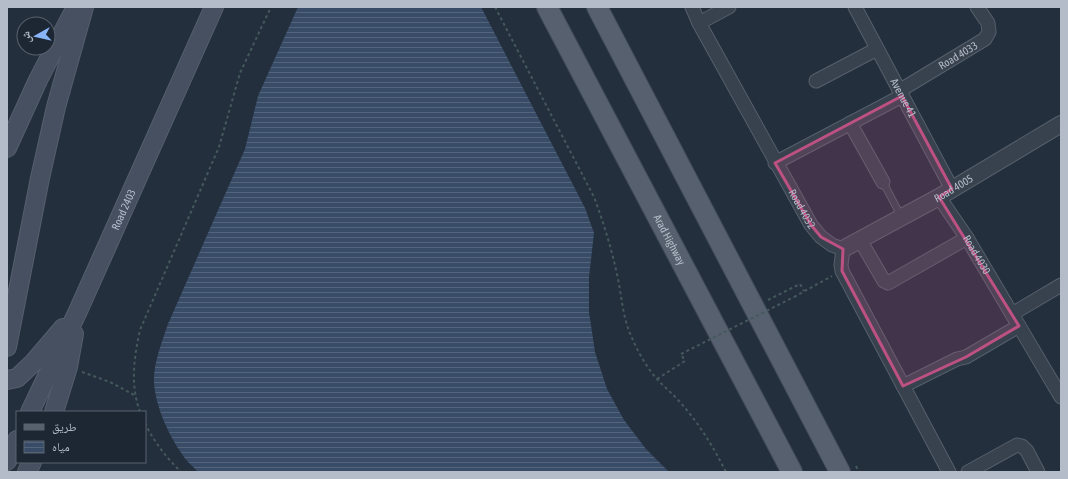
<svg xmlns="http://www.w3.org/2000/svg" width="1068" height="479" font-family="'Asap Condensed','Noto Naskh Arabic',sans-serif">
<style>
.water{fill:url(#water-rules)}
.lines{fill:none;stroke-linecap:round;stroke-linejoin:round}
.service-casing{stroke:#565f6c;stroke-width:8}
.minor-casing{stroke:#565f6c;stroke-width:15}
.tertiary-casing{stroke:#565f6c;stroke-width:18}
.secondary-casing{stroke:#565f6c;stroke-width:20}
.primary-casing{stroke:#414a57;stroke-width:22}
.path{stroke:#44595c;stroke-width:2;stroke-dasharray:3 3;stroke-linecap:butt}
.service{stroke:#38414e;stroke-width:6}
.minor{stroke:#38414e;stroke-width:13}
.tertiary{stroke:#38414e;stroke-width:16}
.secondary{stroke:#465061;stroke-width:18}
.primary{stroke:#56606e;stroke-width:20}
.path-bridge{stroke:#44595c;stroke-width:2;stroke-dasharray:3 3;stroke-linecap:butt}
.marked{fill:#bd5182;fill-opacity:0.2;stroke:#bd5182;stroke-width:3;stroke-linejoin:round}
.labels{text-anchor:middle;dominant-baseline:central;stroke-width:4;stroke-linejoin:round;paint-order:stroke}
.street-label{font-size:11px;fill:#b4bcc9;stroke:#1d2633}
</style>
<defs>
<pattern id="water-rules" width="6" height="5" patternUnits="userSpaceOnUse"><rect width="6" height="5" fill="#394c67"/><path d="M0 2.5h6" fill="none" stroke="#53647b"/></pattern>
</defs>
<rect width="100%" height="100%" fill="#242f3e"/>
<path class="water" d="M 298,7 L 481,7 L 585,208 L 594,233 L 589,277 L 589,312 L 595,352 L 607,389 L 624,420 L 646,449 L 669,472 L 198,472 C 193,466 186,461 182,454 C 168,434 156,407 154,383 C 153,364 162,342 168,324 L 245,149 L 258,96 Z"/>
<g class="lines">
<g class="service-casing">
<polyline id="service" points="883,182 901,216"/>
</g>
<g class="minor-casing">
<g id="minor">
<path id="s1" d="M 692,7 L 699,23 L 811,225 L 821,237 L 832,245 L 843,249 L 841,265 L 842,271 L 949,472"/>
<path id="s2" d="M 855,7 L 952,189"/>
<polyline points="699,23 729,7"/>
<polyline points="816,81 877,49"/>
<path id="s3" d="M 899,91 L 985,39 L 989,32 L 988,23 L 977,7"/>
<polyline points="850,123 883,182"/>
<polyline points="775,163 902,96"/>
<path id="s4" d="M 939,197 L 967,238 L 1061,397"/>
<polyline points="860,240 884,281 888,283 967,238"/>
<polyline points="1012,314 1061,285"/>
<polyline points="903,386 957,359 966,357 1019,326"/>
<polyline points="968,472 1017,445 1022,446 1027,451 1038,472"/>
</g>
</g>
<g class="tertiary-casing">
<g id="tertiary">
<path id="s5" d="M 843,249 L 939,197 L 1061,124"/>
</g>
</g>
<g class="secondary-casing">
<g id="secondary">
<polyline points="7,148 38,80 76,7"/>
<polyline points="7,347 40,178 56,107 84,7"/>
<polyline points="7,380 17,378 33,363 63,328"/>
<path id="s6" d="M 30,412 L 78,311 L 214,7"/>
<polyline points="54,412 68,367 74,334"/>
<polyline points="7,461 17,440"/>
<polyline points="27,472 32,462"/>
</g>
</g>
<g class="primary-casing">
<g id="primary">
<path id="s7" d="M 547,7 L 792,472"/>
<polyline points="597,7 840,472"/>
</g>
</g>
<g class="path">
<path d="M 495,7 L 594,197 C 604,224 612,250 618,279 C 622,299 623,319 632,338 C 638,352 647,368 657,379 C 664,387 672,393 679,401 C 698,422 713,446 726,472"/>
<polyline points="794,297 832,276"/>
<polyline points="768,300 800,284 804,291"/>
<polyline points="82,372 110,382 136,396"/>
<polyline points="657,379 685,361 681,354"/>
<path d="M 140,412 C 130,384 134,358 140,330 L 219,147 L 240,73 L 271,7"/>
<path d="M 145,423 C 154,442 166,457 181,472"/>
<polyline points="856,466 859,472"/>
</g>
<use href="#service" class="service"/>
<use href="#minor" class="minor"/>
<use href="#tertiary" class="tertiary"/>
<use href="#secondary" class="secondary"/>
<use href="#primary" class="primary"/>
<polyline class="path-bridge" points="681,354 794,297"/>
</g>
<path class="marked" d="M 902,96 L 952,189 L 939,197 L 1019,326 L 966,357 L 903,386 L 842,271 L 843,249 L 821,237 L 811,225 L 775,163 Z"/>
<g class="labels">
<g class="street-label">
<text stroke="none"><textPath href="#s3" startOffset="69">Road 4033</textPath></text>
<text stroke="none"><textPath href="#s2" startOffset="103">Avenue 41</textPath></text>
<text stroke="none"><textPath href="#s5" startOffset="126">Road 4005</textPath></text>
<text stroke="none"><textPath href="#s1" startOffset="230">Road 4032</textPath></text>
<text stroke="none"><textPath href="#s6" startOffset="223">Road 2403</textPath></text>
<text stroke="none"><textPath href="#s7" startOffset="263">Arad Highway</textPath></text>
<text stroke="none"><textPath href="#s4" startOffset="69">Road 4030</textPath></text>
</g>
</g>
<rect width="1068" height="479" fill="none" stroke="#b4bcc9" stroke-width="16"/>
<rect x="16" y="411" width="130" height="52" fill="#1d2633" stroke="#59626f"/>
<rect x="24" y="424" width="20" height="6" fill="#56606e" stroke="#59626f"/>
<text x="52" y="431" font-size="12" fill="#b4bcc9">طريق</text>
<rect x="24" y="441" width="20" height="12" fill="url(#water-rules)" stroke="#59626f"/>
<text x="52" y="451" font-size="12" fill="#b4bcc9">مياه</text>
<g transform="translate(36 36) rotate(262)"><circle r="19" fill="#1d2633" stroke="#59626f"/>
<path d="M0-3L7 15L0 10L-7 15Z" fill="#8ab4f8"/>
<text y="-6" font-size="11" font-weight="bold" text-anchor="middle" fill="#b4bcc9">ش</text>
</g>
</svg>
